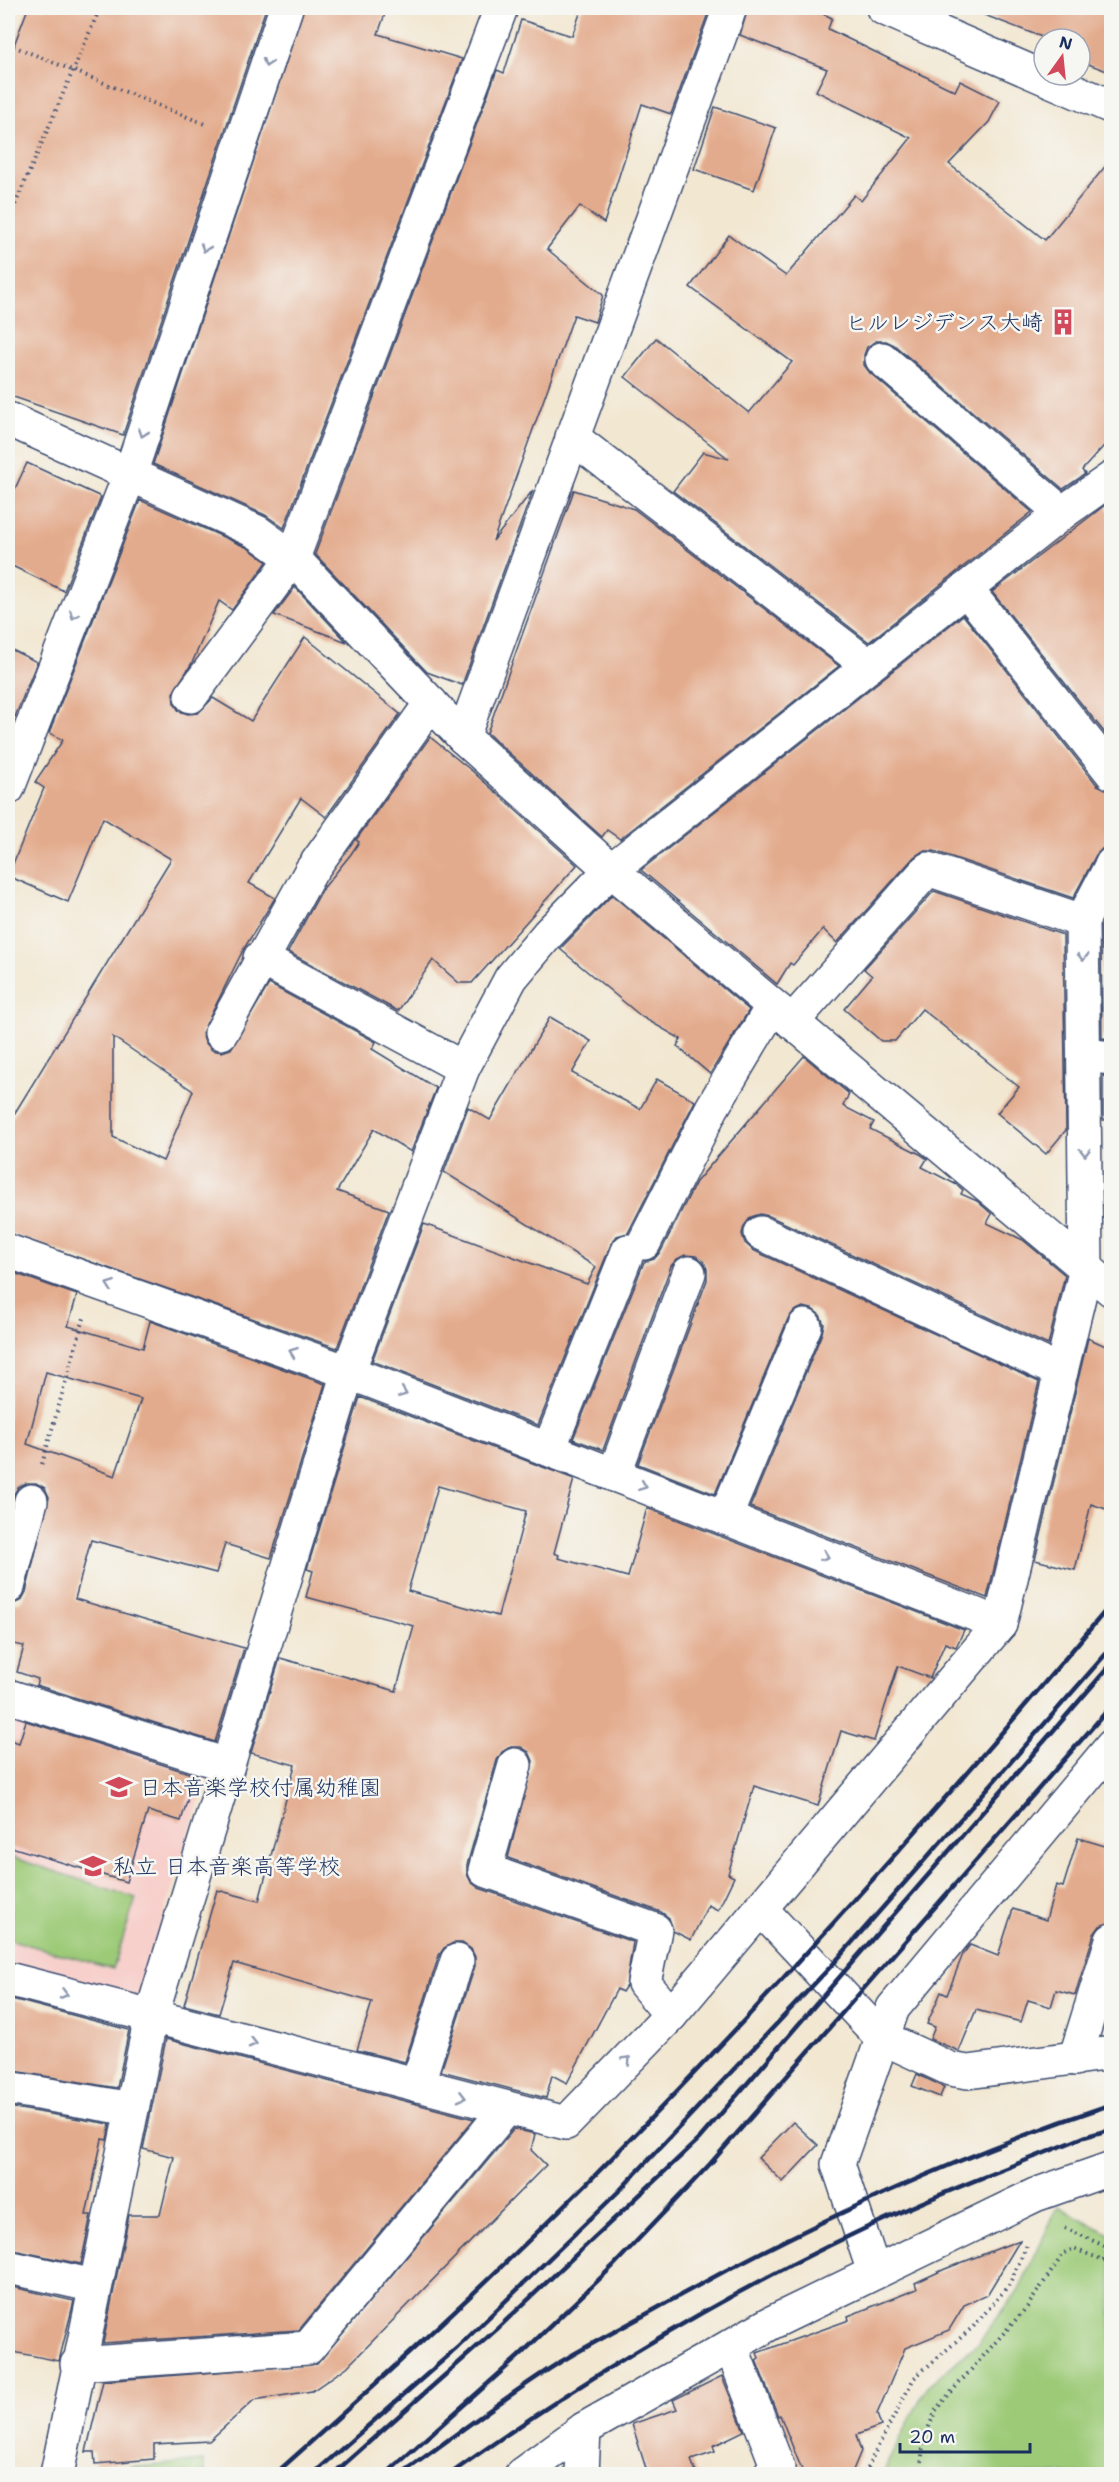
<svg xmlns="http://www.w3.org/2000/svg" width="1119" height="2482" font-family="'Shantell Sans','Klee One',sans-serif">
<style>
.built{fill:#f7d0cc}
.green{fill:#9cca77;stroke:#5c7c6a;stroke-width:1.5}
.building{fill:#e3ab8d;fill-rule:evenodd}
.lines{fill:none;stroke-linecap:round;stroke-linejoin:round}
.minor-casing{stroke:#3b4b6f;stroke-width:36}
.path{stroke:#3b4b6f;stroke-width:4;stroke-dasharray:1.5 4.5;stroke-linecap:butt}
.minor{stroke:#fff;stroke-width:33}
.rail{stroke:#1b2f5e;stroke-width:4.5}
.oneway{stroke:#8d97ae}
.labels{text-anchor:middle;dominant-baseline:central;stroke-width:5;stroke-linejoin:round;paint-order:stroke}
.poi-label{font-size:22px;fill:#1b2f5e;stroke:#f6f6f2;text-anchor:start}
</style>
<rect width="100%" height="100%" fill="#f6f6f2"/>
<filter id="ink" filterUnits="userSpaceOnUse"><feTurbulence type="fractalNoise" baseFrequency=".0167" numOctaves="2"/><feDisplacementMap in="SourceGraphic" scale="12" xChannelSelector="R" yChannelSelector="G"/><feConvolveMatrix kernelMatrix="1 2 1 2 8 2 1 2 1" color-interpolation-filters="sRGB"/></filter>
<filter id="wash" filterUnits="userSpaceOnUse"><feTurbulence type="fractalNoise" baseFrequency=".008" numOctaves="4" result="noise"/><feDisplacementMap in="SourceGraphic" scale="24" xChannelSelector="R" yChannelSelector="G"/><feGaussianBlur stdDeviation="1.35" result="paint"/><feColorMatrix in="noise" values="0 0 0 0 0 0 0 0 0 0 0 0 0 0 0 0 0 1.4 0 .05"/><feComposite in="paint" operator="in"/></filter>
<g filter="url(#wash)">
<rect width="100%" height="100%" fill="#f2e7d1"/>
<polygon class="built" points="8,1706 209,1768 139,1999 8,1964"/>
<g class="green">
<polygon points="8,1856 136,1898 113,1969 8,1939"/>
<polygon points="1058,2206 1111,2235 1111,2474 884,2474 887,2464 926,2388 978,2343 1018,2291"/>
<polygon points="203,2461 206,2474 81,2474 80,2472"/>
</g>
<g id="blocks">
<g class="building">
<polygon points="28,8 266,8 123,435 8,395 8,61"/>
<polygon points="304,8 387,8 378,34 462,59 284,528 265,515 153,464"/>
<polygon points="582,8 710,8 671,114 642,104 604,223 580,206 547,249 603,295 595,322 574,315 493,541 533,490 462,685 427,672 315,554 497,70 504,73 521,20 572,36"/>
<polygon points="748,8 811,8 832,18 828,29 955,91 960,81 1000,101 989,122 949,164 1045,240 1112,158 1112,437 1082,470 1085,474 1063,489 894,345 886,341 876,341 867,347 864,355 864,365 870,373 1032,512 869,642 673,491 703,452 729,459 625,377 656,338 749,413 792,362 690,287 729,235 786,276 854,195 861,201 911,138 816,91 827,69 740,35"/>
<polygon points="975,8 1112,8 1112,73 1080,61 1080,39 1047,39 974,11"/>
<polygon points="715,107 776,128 754,190 694,169"/>
<polygon points="27,463 101,497 64,591 8,564 8,504"/>
<polygon points="574,490 634,509 839,666 620,839 607,830 602,837 487,733"/>
<path d="M 140,500 L 248,548 L 267,562 L 232,610 L 219,601 L 192,663 L 173,693 L 174,703 L 179,711 L 188,714 L 198,713 L 213,698 L 251,721 L 305,637 L 400,714 L 326,817 L 301,798 L 249,883 L 275,898 L 243,950 L 202,1033 L 205,1042 L 212,1050 L 222,1052 L 231,1049 L 269,984 L 376,1042 L 372,1049 L 436,1088 L 411,1152 L 374,1129 L 337,1191 L 389,1210 L 337,1348 L 8,1233 L 8,1124 L 171,859 L 103,818 L 68,902 L 8,876 L 44,788 L 35,782 L 63,740 L 49,733 ZM 113,1037 L 193,1091 L 163,1161 L 113,1137 Z"/>
<polygon points="1105,505 1112,515 1112,742 992,592"/>
<polygon points="295,587 347,642 274,615"/>
<polygon points="963,615 1097,785 1112,791 1112,845 1103,848 1096,855 1073,898 934,851 923,851 914,857 837,943 823,929 793,965 790,963 777,984 641,870"/>
<polygon points="8,648 37,662 15,717 8,713"/>
<polygon points="430,737 472,771 577,865 472,983 459,983 433,960 398,1011 288,952 322,890 351,854 359,842 356,840"/>
<polygon points="934,891 1063,935 1066,1130 1046,1154 997,1113 1019,1087 922,1009 895,1041 881,1041 844,1009 872,976 864,969"/>
<polygon points="612,895 749,1010 710,1074 677,1046 681,1039 642,1017 560,949"/>
<polygon points="1112,905 1112,1039 1102,1038 1101,926"/>
<polygon points="550,1017 591,1041 572,1073 640,1109 657,1079 695,1101 628,1233 617,1236 611,1244 538,1425 372,1361 424,1224 587,1284 596,1267 444,1172 468,1107 490,1120"/>
<polygon points="804,1056 849,1094 843,1106 874,1122 870,1129 920,1154 927,1159 922,1167 957,1185 963,1190 961,1194 977,1201 992,1214 987,1223 1023,1240 1065,1275 1048,1345 769,1216 760,1214 751,1217 744,1226 742,1234 745,1243 753,1250 1039,1382 987,1598 750,1507 822,1333 824,1324 820,1315 812,1309 803,1307 794,1311 788,1319 715,1494 638,1464 707,1280 707,1269 704,1262 696,1256 685,1255 677,1259 671,1266 603,1450 573,1439 644,1262 654,1259 661,1251 696,1182"/>
<rect x="1103" y="1076" width="9" height="44"/>
<path d="M 8,1271 L 77,1295 L 68,1326 L 143,1348 L 150,1321 L 325,1384 L 271,1558 L 225,1544 L 216,1573 L 91,1540 L 75,1599 L 244,1648 L 215,1742 L 36,1685 L 38,1679 L 17,1672 L 24,1646 L 8,1643 L 8,1605 L 21,1601 L 26,1592 L 49,1497 L 45,1488 L 36,1483 L 26,1483 L 18,1487 L 13,1496 L 8,1516 ZM 46,1372 L 141,1399 L 115,1476 L 27,1444 Z"/>
<polygon points="1088,1338 1112,1349 1112,1511 1091,1504 1075,1570 1035,1560"/>
<path d="M 360,1397 L 574,1479 L 554,1553 L 559,1555 L 558,1558 L 628,1577 L 647,1508 L 964,1630 L 956,1647 L 945,1643 L 930,1678 L 898,1666 L 874,1741 L 841,1731 L 818,1806 L 754,1786 L 728,1874 L 734,1877 L 718,1910 L 708,1905 L 691,1940 L 673,1931 L 669,1918 L 661,1912 L 508,1858 L 533,1761 L 529,1752 L 521,1747 L 510,1747 L 502,1752 L 497,1760 L 467,1865 L 467,1874 L 471,1882 L 479,1888 L 633,1942 L 626,1986 L 622,1992 L 617,1989 L 567,2083 L 552,2075 L 546,2098 L 441,2071 L 475,1966 L 475,1957 L 471,1949 L 462,1943 L 453,1943 L 444,1948 L 439,1955 L 405,2062 L 357,2050 L 372,2002 L 234,1963 L 219,2014 L 184,2005 L 217,1890 L 259,1901 L 295,1765 L 251,1753 L 280,1658 L 396,1691 L 414,1626 L 306,1597 L 313,1571 L 307,1569 ZM 438,1486 L 526,1511 L 498,1616 L 408,1591 Z"/>
<polygon points="26,1721 195,1775 181,1821 148,1811 126,1882 8,1846 8,1739 19,1743"/>
<polygon points="1078,1838 1112,1848 1112,1922 1100,1926 1094,1934 1075,1995 1056,1990 1051,2007 1028,2000 1021,2022 976,2010 959,2051 930,2039 935,2027 927,2024 941,1992 947,1995 963,1954 970,1945 998,1956 1013,1909 1046,1920 1056,1885 1063,1887"/>
<polygon points="8,1998 129,2030 117,2088 8,2070"/>
<polygon points="166,2039 474,2119 299,2330 103,2343 129,2215 160,2215 174,2157 143,2149"/>
<polygon points="917,2074 944,2087 940,2097 912,2086"/>
<polygon points="8,2107 110,2124 107,2140 102,2139 86,2215 91,2215 81,2264 8,2249"/>
<polygon points="793,2122 818,2145 783,2182 758,2158"/>
<polygon points="514,2129 535,2134 531,2150 546,2165 347,2367 312,2391 254,2400 209,2441 154,2444 154,2459 95,2464 94,2452 86,2452 103,2381 317,2364"/>
<polygon points="1020,2240 987,2295 964,2305 949,2330 905,2348 877,2414 881,2426 856,2435 861,2451 851,2475 804,2475 780,2415 778,2416 756,2360 759,2358 757,2353 849,2320 848,2316 917,2289 915,2283 945,2269"/>
<polygon points="8,2286 74,2301 59,2361 8,2351"/>
<polygon points="722,2376 744,2431 713,2446 715,2452 691,2460 697,2475 648,2475 632,2424 677,2409 673,2400"/>
</g>
</g>
</g>
<g filter="url(#ink)">
<use href="#blocks" fill-opacity="0" stroke="#3b4b6f" stroke-width="1.5"/>
<g class="lines">
<g class="minor-casing">
<g id="minor">
<polyline points="883,8 1112,107"/>
<polyline points="882,359 1062,513"/>
<polyline points="8,419 257,532 293,558 463,737 611,870 1112,1290"/>
<polyline points="572,437 868,665"/>
<polyline points="966,589 1112,773"/>
<polyline points="191,696 293,558 501,8"/>
<polyline points="463,737 730,8"/>
<polyline points="8,788 130,474 286,8"/>
<polyline points="260,958 463,1068"/>
<polyline points="792,1022 928,869 1082,921"/>
<polyline points="221,1033 311,871 431,703"/>
<polyline points="1084,1055 1112,1058"/>
<polyline points="761,1233 1061,1372"/>
<polyline points="644,1243 712,1108 772,1007"/>
<polyline points="8,1251 348,1372 1000,1624"/>
<polyline points="549,1449 628,1251"/>
<polyline points="614,1475 689,1273"/>
<polyline points="725,1518 805,1326"/>
<polyline points="8,1587 31,1501"/>
<polyline points="8,1696 227,1765"/>
<polyline points="515,1765 485,1870 655,1930 644,1983 671,2015"/>
<polyline points="760,1908 881,2037 950,2069 968,2072 1112,2053"/>
<polyline points="8,1979 566,2123 671,2015 1000,1624 1086,1268 1082,921 1112,864"/>
<polyline points="1075,2059 1112,1940"/>
<polyline points="417,2085 457,1961"/>
<polyline points="8,2088 132,2109"/>
<polyline points="8,2267 95,2286"/>
<polyline points="874,2272 838,2164 893,2008 1112,1746"/>
<polyline points="731,2346 778,2468 770,2474"/>
<polyline points="77,2364 308,2348 507,2108"/>
<polyline points="57,2474 151,2017 348,1372 463,1068 511,978 548,934 611,870 1062,513 1112,478"/>
<polyline points="522,2474 584,2429 771,2323 1035,2195 1112,2168"/>
<polyline points="582,2474 584,2429"/>
</g>
</g>
<g class="path">
<polyline points="8,44 207,125"/>
<polyline points="8,221 100,8"/>
<polyline points="42,1464 84,1318"/>
<polyline points="1065,2228 1109,2248 1103,2260"/>
<polyline points="866,2474 871,2460 914,2378 973,2327 1009,2285 1028,2243"/>
<polyline points="920,2474 924,2438 937,2408 1027,2307 1064,2253 1074,2249 1112,2263"/>
</g>
<use href="#minor" class="minor"/>
<g class="rail">
<path d="M 275,2474 C 390,2372 504,2268 612,2158 C 786,1981 952,1794 1112,1603"/>
<polyline points="313,2474 457,2348 620,2190 834,1963 1112,1647"/>
<polyline points="333,2474 497,2329 699,2139 1112,1663"/>
<polyline points="386,2474 519,2356 613,2266 710,2164 1112,1705"/>
<path d="M 401,2474 C 452,2438 503,2398 557,2364 C 588,2345 620,2329 652,2311 C 799,2228 951,2158 1112,2104"/>
<path d="M 450,2474 C 592,2373 744,2282 903,2211 C 962,2184 1024,2162 1084,2137 L 1112,2129"/>
</g>
</g>
<defs><path id="oneway-chevron" d="M-2-3.5L2.5 0L-2 3.5" fill="none" stroke-width="1.6" stroke-linecap="round" stroke-linejoin="round" transform="scale(1.5)"/></defs>
<g class="oneway">
<use href="#oneway-chevron" transform="translate(267 63) rotate(108)"/>
<use href="#oneway-chevron" transform="translate(205 248) rotate(109)"/>
<use href="#oneway-chevron" transform="translate(143 433) rotate(109)"/>
<use href="#oneway-chevron" transform="translate(74 615) rotate(112)"/>
<use href="#oneway-chevron" transform="translate(1083 957) rotate(89)"/>
<use href="#oneway-chevron" transform="translate(1085 1152) rotate(89)"/>
<use href="#oneway-chevron" transform="translate(110 1285) rotate(-160)"/>
<use href="#oneway-chevron" transform="translate(293 1352) rotate(-160)"/>
<use href="#oneway-chevron" transform="translate(403 1393) rotate(21)"/>
<use href="#oneway-chevron" transform="translate(643 1486) rotate(21)"/>
<use href="#oneway-chevron" transform="translate(825 1556) rotate(21)"/>
<use href="#oneway-chevron" transform="translate(64 1994) rotate(15)"/>
<use href="#oneway-chevron" transform="translate(253 2043) rotate(14)"/>
<use href="#oneway-chevron" transform="translate(627 2060) rotate(-46)"/>
<use href="#oneway-chevron" transform="translate(462 2097) rotate(14)"/>
</g>
</g>
<defs>
<g id="building-bare" transform="scale(2.07)"><path d="M-4-6H4V6H1V3H-1V6H-4ZM-2.5-4.3h1.7v1.8h-1.7ZM.8-4.3h1.7v1.8H.8ZM-2.5-1h1.7V.8h-1.7ZM.8-1h1.7V.8H.8Z" fill="#d1495b" stroke="#f6f6f2" stroke-width="2.5" paint-order="stroke"/></g>
<g id="school-bare" transform="scale(2.07)"><path d="M0-5L7-2L0 1L-7-2ZM-4 1L0 2.5L4 1V4Q0 6-4 4Z" fill="#d1495b" stroke="#f6f6f2" stroke-width="2.5" paint-order="stroke"/></g>
</defs>
<g fill-rule="evenodd">
<use href="#building-bare" x="1063" y="322"/>
<use href="#school-bare" x="119" y="1787"/>
<use href="#school-bare" x="93" y="1866"/>
</g>
<g class="labels">
<g class="poi-label">
<text x="1043" y="322" text-anchor="end">ヒルレジデンス大崎</text>
<text x="139" y="1787">日本音楽学校付属幼稚園</text>
<text x="113" y="1866">私立 日本音楽高等学校</text>
</g>
</g>
<rect width="1119" height="2482" fill="none" stroke="#f6f6f2" stroke-width="30"/>
<g transform="translate(1062 57) rotate(15)"><circle r="28" fill="#f6f6f2" stroke="#9ea6b7" stroke-width="1.5"/>
<path d="M0-4.5L10 22L0 15L-10 22Z" fill="#d1495b"/>
<text y="-9" font-size="16" font-weight="bold" text-anchor="middle" fill="#1b2f5e">N</text>
</g>
<path d="M900 2443v9h130v-9" fill="none" stroke="#1b2f5e" stroke-width="3"/>
<text x="909" y="2443" font-size="18" fill="#1b2f5e" stroke="#f6f6f2" stroke-width="4.5" paint-order="stroke">20 m</text>
</svg>
